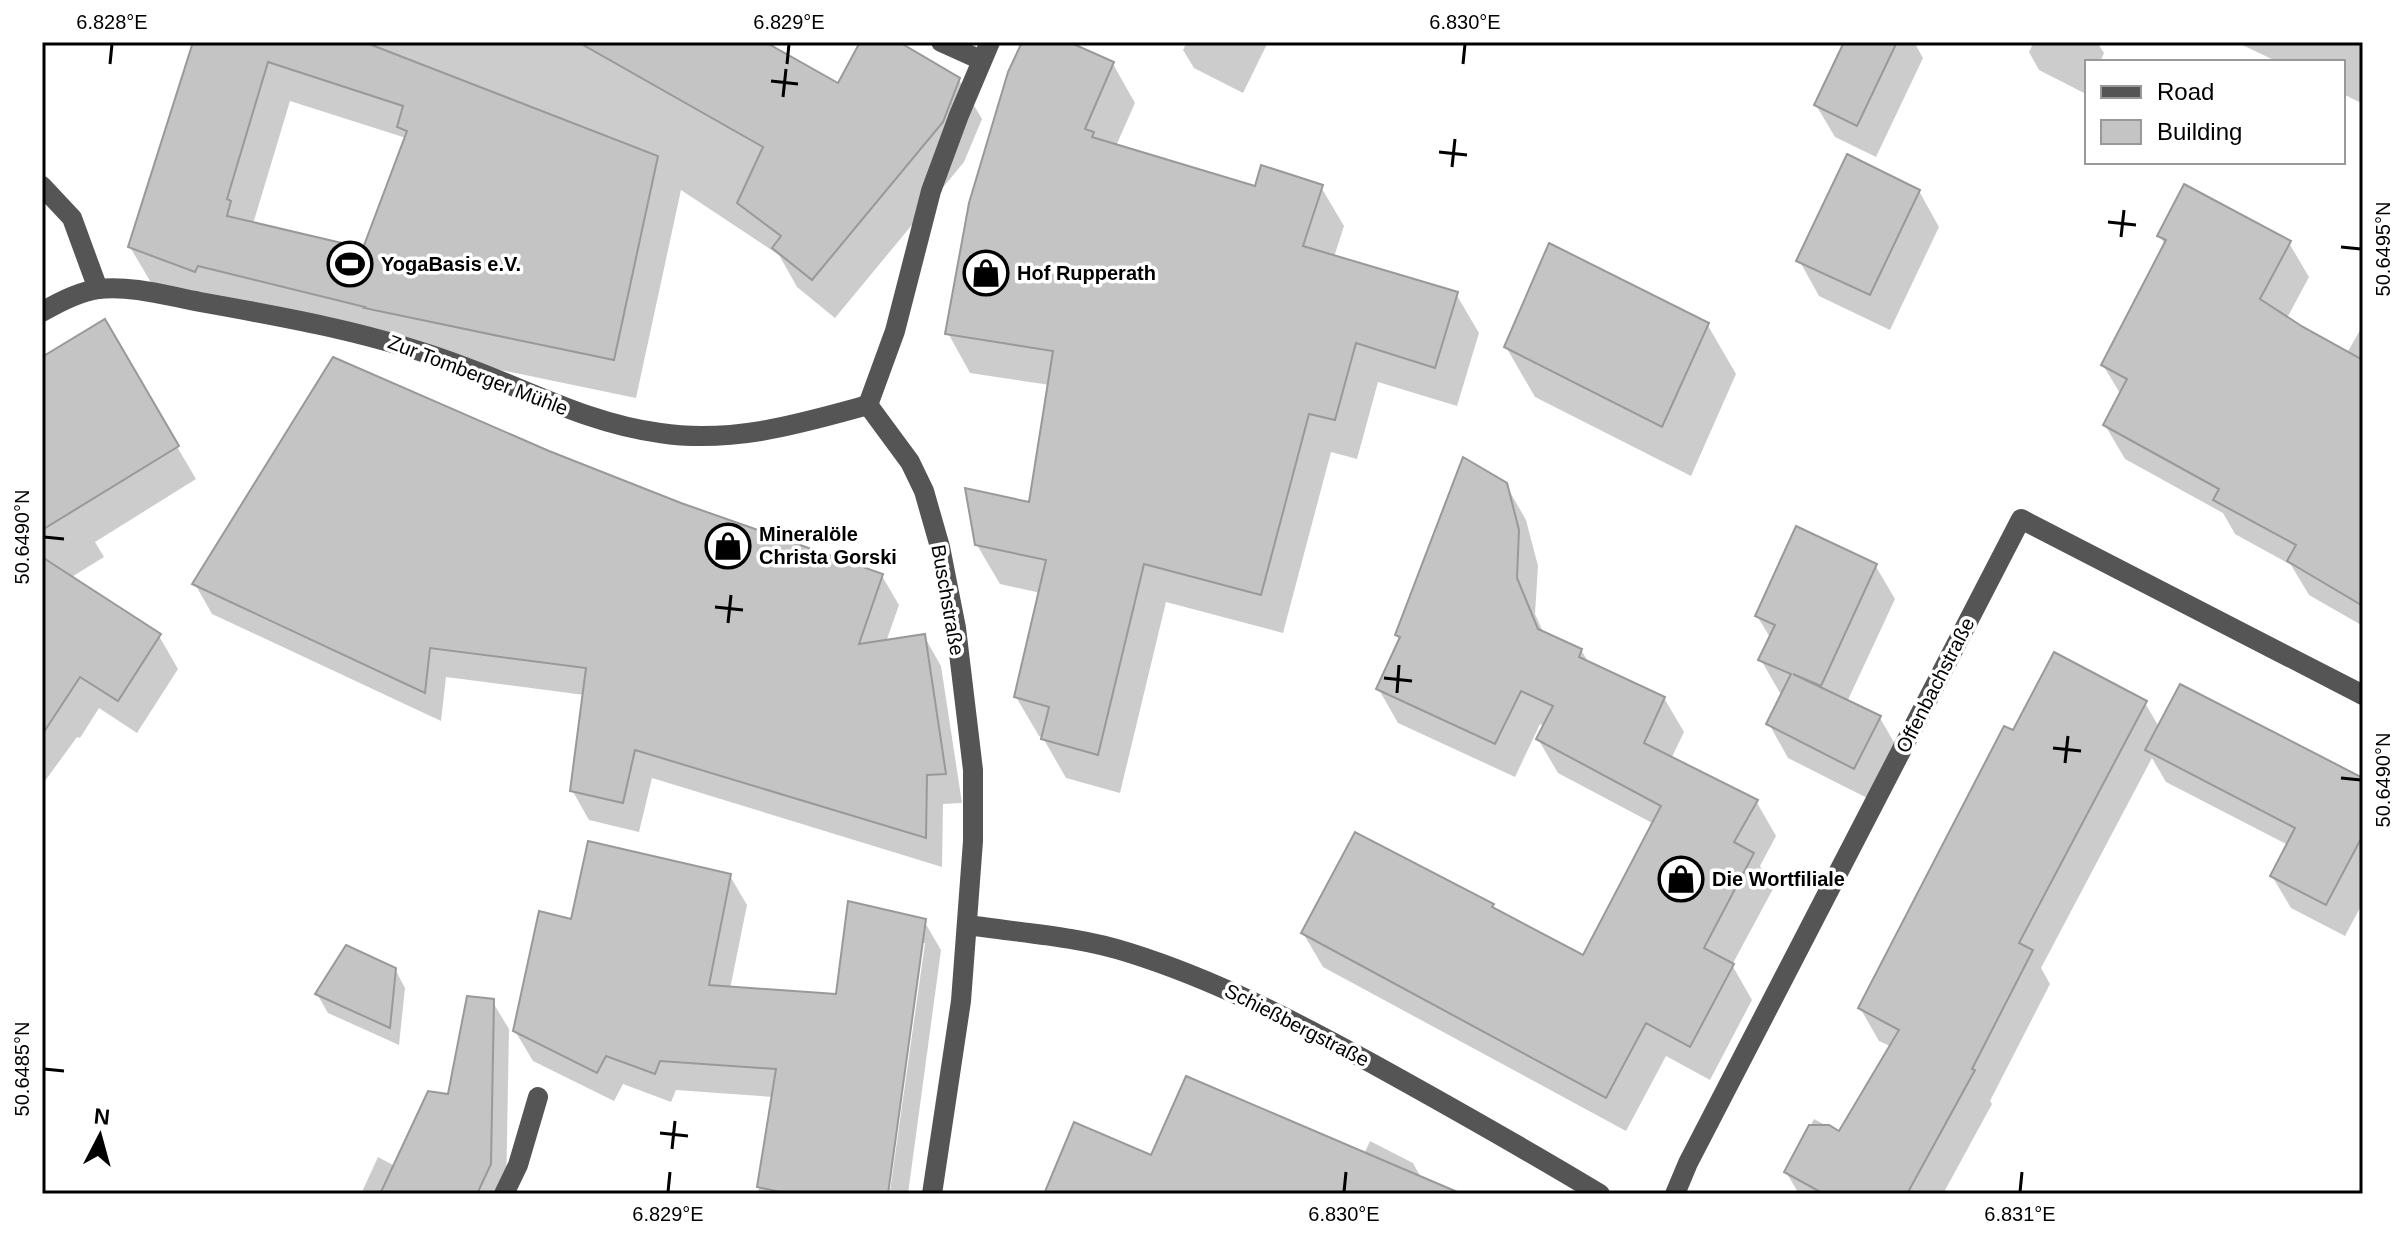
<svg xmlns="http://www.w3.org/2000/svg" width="2405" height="1236" font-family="Arial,sans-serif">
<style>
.shadow{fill:#0003;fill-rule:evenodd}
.building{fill:#c4c4c4;stroke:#999;stroke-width:2;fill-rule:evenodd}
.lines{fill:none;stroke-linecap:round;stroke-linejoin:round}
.minor{stroke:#555;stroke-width:20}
.ticks{fill:none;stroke:#000;stroke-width:3}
.labels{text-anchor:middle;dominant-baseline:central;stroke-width:7;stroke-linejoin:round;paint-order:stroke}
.poi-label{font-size:20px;font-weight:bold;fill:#000;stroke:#fff;text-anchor:start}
.street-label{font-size:20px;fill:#000;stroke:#fff}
.neatline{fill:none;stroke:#000;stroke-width:3}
.ticks-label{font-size:20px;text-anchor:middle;fill:#000}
</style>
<rect width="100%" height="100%" fill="#fff"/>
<g class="shadow">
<path d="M 195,42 L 761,42 L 839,86 L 863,42 L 895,42 L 959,80 L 982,119 L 964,162 L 835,318 L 797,287 L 779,255 L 681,190 L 636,398 L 389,347 L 153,286 L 130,247 ZM 290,101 L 406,138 L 365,251 L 253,224 Z"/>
<polygon points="1024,42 1064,42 1113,64 1135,103 1116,146 1256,188 1321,187 1344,226 1334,257 1456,294 1479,333 1457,406 1378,382 1357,459 1331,452 1283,633 1166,602 1120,793 1066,778 1043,738 1039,736 1016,697 1041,593 1000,584 977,545 1031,505 1050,385 970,373 948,333"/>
<polygon points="1187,42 1268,42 1243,93 1194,68 1183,50"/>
<polygon points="1846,42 1914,42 1923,58 1876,157 1835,137 1816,105"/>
<polygon points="2034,42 2097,42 2104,53 2100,62 2087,62 2087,87 2084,93 2039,70 2029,52"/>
<polygon points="2236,42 2363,42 2363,104 2343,94 2343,62 2278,62"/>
<polygon points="1919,191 1939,227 1890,330 1819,296 1799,260"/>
<polygon points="2160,236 2289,243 2309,277 2286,320 2347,353 2363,325 2363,626 2309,595 2291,565 2235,534 2223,513 2125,459 2105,425 2121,395 2103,365 2165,245"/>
<polygon points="104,322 196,479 95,542 104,557 70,578 159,636 178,669 137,733 99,708 80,738 77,737 42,785 42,361"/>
<polygon points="1707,324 1736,374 1691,476 1535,397 1506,347"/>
<polygon points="548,453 681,505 882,576 899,605 886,642 924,636 941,666 962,803 943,804 942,867 652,778 639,832 589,820 572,790 584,695 446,677 441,721 212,614 195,584"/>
<polygon points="1506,485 1526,520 1538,566 1535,614 1544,634 1581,650 1589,663 1664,698 1684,732 1671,759 1756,801 1776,836 1760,866 1773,889 1732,965 1752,1000 1710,1080 1666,1056 1626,1131 1323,967 1303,933 1493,906 1496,911 1584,958 1654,824 1558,773 1538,739 1544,726 1540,724 1515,777 1398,723 1378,688 1401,641 1397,635"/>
<polygon points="1875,565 1895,599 1847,702 1880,718 1899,751 1873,801 1788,758 1769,724 1783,694 1780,693 1761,660 1771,639 1757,616"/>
<polygon points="2145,703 2159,727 2363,781 2363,902 2345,936 2291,908 2272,876 2288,845 2166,782 2152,758 2041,968 2050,984 1990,1101 1992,1104 1943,1194 1799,1194 1786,1172 1814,1119 1840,1133 1892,1047 1879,1041 1860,1008 2014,733"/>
<path d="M 730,876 L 747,905 L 730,989 L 837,996 L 924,921 L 941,950 L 908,1194 L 758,1194 L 773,1097 L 676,1090 L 671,1102 L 623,1084 L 614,1101 L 533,1061 L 515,1031 L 573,921 ZM 920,943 L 925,943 L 890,1191 L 886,1190 Z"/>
<polygon points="395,969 405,988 399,1045 328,1013 317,994"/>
<polygon points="492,1001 509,1029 506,1194 361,1194 378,1157 395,1166 450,1096"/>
<polygon points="1370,1141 1413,1163 1430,1194 1046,1194 1152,1158 1364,1154"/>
</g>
<g class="building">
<path d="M 193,42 L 364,42 L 658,156 L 614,360 L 364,308 L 365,307 L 198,266 L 195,272 L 128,247 ZM 268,62 L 403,106 L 397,127 L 407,131 L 363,248 L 227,216 L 231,201 L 227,199 Z"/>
<polygon points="578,42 765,42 838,83 860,42 899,42 960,78 943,122 812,280 772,248 781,236 737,203 763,147"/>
<polygon points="1022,42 1069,42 1114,62 1085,129 1094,132 1092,137 1255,186 1261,165 1323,185 1303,246 1458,292 1435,368 1356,343 1335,420 1309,414 1261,595 1144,564 1098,755 1041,739 1049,707 1014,697 1046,560 975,545 965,488 1029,502 1053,351 945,334 969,203 1008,72"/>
<polygon points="1844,42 1897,42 1857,126 1814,105"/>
<polygon points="1847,154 1920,190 1870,295 1796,261"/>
<polygon points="2184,184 2291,241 2260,299 2303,327 2363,360 2363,606 2287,561 2296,545 2213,500 2219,489 2103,425 2127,379 2101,365 2166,240 2157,236"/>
<polygon points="1549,243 1709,323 1662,427 1504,347"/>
<polygon points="105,319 179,446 42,530 42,357"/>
<polygon points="333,357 549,451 681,503 883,574 859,644 925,634 946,774 927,775 926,838 635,750 623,803 570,791 586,668 430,648 425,693 192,584"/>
<polygon points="1463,457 1507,483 1519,530 1517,578 1538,629 1582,649 1579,657 1665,697 1644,743 1758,800 1734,842 1754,853 1704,948 1734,964 1690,1047 1646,1023 1606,1098 1301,933 1355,832 1494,904 1492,907 1583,955 1661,806 1536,739 1553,706 1521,691 1495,744 1376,689 1400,637 1395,635"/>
<polygon points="1796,526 1877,564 1821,686 1793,674 1881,716 1854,769 1766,724 1791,674 1758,660 1775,625 1755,616"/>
<polygon points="42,557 161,634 118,701 80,677 42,735"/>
<polygon points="2054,652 2147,701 2019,943 2033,950 1972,1069 1975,1070 1907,1194 1824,1194 1784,1172 1809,1125 1829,1125 1839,1131 1899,1030 1858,1008 2004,726 2013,730"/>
<polygon points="2180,684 2363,778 2363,835 2326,905 2270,876 2295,828 2145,750"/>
<polygon points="588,841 731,874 709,985 836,994 848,901 926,919 888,1194 789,1194 757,1187 776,1069 660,1061 655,1074 606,1056 597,1073 513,1031 539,911 571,919"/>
<polygon points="346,945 396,968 390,1028 315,994"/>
<polygon points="467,996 494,999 491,1164 477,1194 380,1194 428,1091 448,1094"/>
<polygon points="1186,1076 1462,1194 1044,1194 1074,1122 1151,1155"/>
</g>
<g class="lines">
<g class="minor">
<polyline points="941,42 981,60"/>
<polyline points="42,186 72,218 98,289"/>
<path d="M 42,312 C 59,302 78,292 98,289 C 131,285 168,296 200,302 C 290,318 379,334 465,367 C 530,391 590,424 660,433 C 732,444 799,424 868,405"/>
<polyline points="868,405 910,462 924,491 940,547 956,628 973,770 973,841 961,1001 932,1194"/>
<polyline points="868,405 895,331 931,191 959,115 990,42"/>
<path d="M 968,925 C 1021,933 1078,936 1130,953 C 1216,980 1294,1021 1373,1064 C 1449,1106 1525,1149 1600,1194"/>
<polyline points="504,1194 518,1165 538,1097"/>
<polyline points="1675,1194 1688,1163 2021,519 2363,695"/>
</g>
</g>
<path class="ticks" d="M 110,64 L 112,44M 787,64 L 789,44M 1463,64 L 1465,44M 771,81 L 798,84M 783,97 L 786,69M 1439,152 L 1467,155M 1452,167 L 1455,139M 2108,222 L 2136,225M 2121,237 L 2124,210M 2341,247 L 2361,249M 44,537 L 64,539M 715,607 L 743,610M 728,623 L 731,595M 1384,678 L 1412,681M 1397,693 L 1399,665M 2053,748 L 2081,751M 2065,763 L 2068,736M 2341,778 L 2361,780M 44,1069 L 64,1071M 660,1133 L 688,1136M 672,1149 L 675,1121M 668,1192 L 670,1172M 1344,1192 L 1346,1172M 2020,1192 L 2022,1172"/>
<defs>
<g id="stadium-ring" transform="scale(2.3)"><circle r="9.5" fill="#fff" stroke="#000" stroke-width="1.5"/><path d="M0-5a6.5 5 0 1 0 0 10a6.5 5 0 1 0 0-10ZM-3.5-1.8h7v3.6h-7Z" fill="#000"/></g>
<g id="shop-ring" transform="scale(2.3)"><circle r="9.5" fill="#fff" stroke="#000" stroke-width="1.5"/><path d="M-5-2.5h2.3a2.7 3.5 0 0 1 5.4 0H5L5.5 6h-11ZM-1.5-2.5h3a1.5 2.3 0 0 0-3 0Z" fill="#000"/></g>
</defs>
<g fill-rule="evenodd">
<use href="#stadium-ring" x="350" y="264"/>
<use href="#shop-ring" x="986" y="273"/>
<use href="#shop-ring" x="728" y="546"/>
<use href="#shop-ring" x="1681" y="879"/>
</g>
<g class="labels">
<g class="poi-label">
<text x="381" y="264">YogaBasis e.V.</text>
<text x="1017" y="273">Hof Rupperath</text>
<text x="759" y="534">Mineralöle<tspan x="759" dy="23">Christa Gorski</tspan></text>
<text x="1712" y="879">Die Wortfiliale</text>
</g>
<g class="street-label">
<text transform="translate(478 375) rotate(21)">Zur Tomberger Mühle</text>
<text transform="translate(948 600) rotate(80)">Buschstraße</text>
<text transform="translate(1935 685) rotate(-63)">Offenbachstraße</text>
<text transform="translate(1297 1025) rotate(27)">Schießbergstraße</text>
</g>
</g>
<rect width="2405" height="1236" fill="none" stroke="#ffffff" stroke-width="88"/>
<rect x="2085" y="60" width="260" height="104" fill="#ffffff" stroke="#999999" stroke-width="2"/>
<rect x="2101" y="86" width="40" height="12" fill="#555555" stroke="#999999" stroke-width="2"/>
<text x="2157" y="100" font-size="24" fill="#000000">Road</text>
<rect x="2101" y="120" width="40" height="24" fill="#c4c4c4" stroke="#999999" stroke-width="2"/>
<text x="2157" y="140" font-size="24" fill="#000000">Building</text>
<g transform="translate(100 1136) rotate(6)" stroke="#ffffff" stroke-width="6" paint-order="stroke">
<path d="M0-6L14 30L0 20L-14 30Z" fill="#000000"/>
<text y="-12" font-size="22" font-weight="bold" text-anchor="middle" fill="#000000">N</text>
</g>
<rect x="44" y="44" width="2317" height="1148" class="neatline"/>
<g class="ticks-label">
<text x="112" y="29">6.828°E</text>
<text x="789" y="29">6.829°E</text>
<text x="1465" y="29">6.830°E</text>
<text transform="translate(2383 249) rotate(-90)" y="7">50.6495°N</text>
<text transform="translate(22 537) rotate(-90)" y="7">50.6490°N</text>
<text transform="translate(2383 780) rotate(-90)" y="7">50.6490°N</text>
<text transform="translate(22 1069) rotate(-90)" y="7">50.6485°N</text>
<text x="668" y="1221">6.829°E</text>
<text x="1344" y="1221">6.830°E</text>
<text x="2020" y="1221">6.831°E</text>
</g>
</svg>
